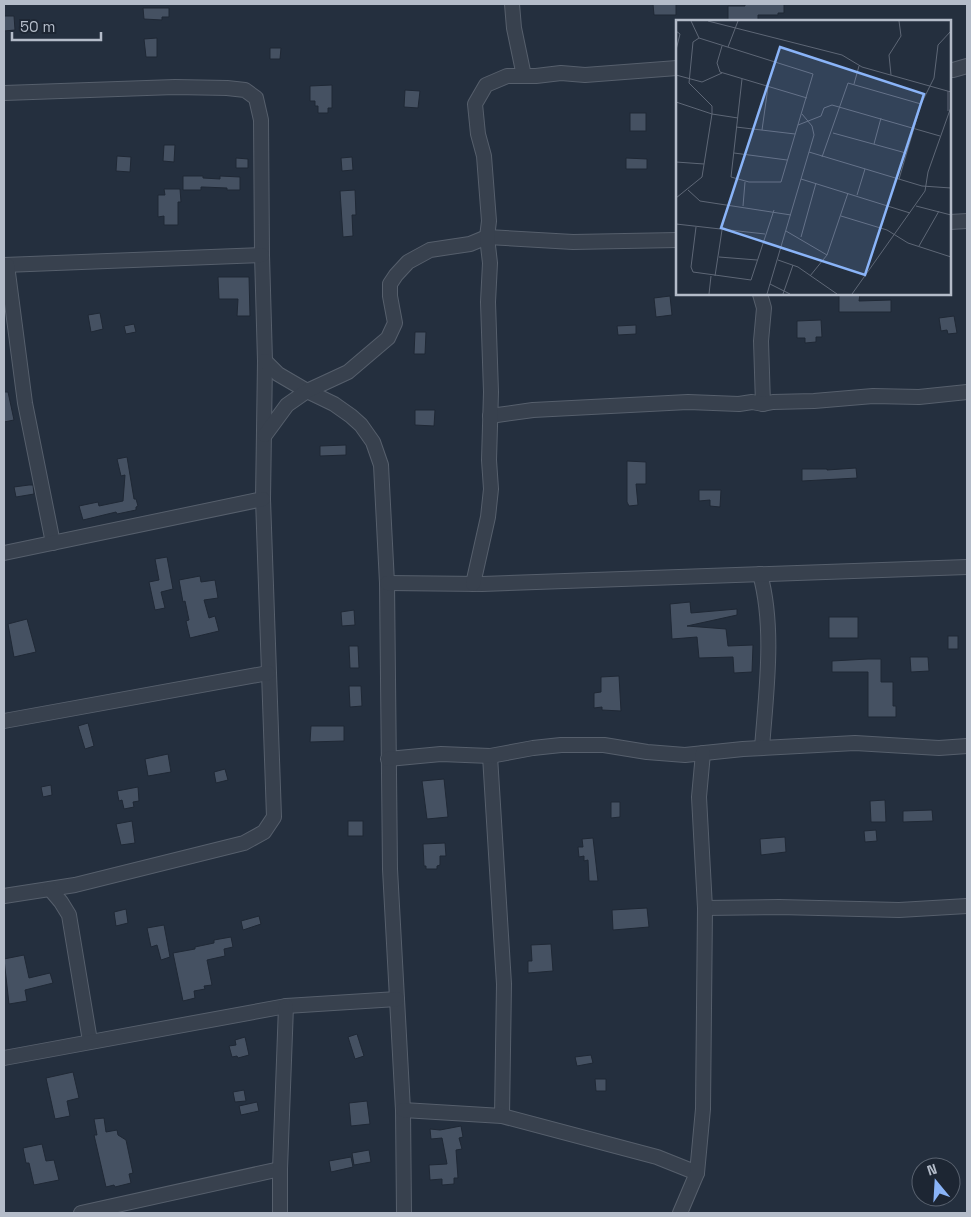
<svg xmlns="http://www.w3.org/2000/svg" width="971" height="1217" font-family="'Space Grotesk',sans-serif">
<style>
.building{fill:#455162;stroke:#1f2835}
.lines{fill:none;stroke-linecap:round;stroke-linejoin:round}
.street-casing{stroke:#565f6c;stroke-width:16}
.street{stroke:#38414e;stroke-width:14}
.inset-road{fill:none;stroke:#5e6776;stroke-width:1}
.view{fill:#8ab4f8;fill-opacity:0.15;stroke:#8ab4f8;stroke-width:2.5}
.inset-edge{fill:none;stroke:#b4bcc9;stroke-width:2.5}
</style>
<rect width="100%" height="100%" fill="#242f3e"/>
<g class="building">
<polygon points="653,4 676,4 676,15 654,15"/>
<polygon points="745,4 784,4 784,13 778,13 778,15 758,15 758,21 728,21 728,6 745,6"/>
<polygon points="143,8 169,8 169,17 162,17 162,20 144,19"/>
<polygon points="4,16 14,16 15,30 4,31"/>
<polygon points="157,38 157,57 146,57 144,39"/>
<polygon points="270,48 281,48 280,59 270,59"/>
<polygon points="332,85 332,108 328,108 328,113 318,113 318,106 315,106 315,101 310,101 310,86"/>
<polygon points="405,90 420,91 418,108 404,107"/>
<rect x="630" y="113" width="16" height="18"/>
<polygon points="164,145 175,145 174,162 163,161"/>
<polygon points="117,156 131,157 130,172 116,171"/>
<polygon points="352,157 353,170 342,171 341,158"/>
<polygon points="236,158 248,159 248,168 236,168"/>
<polygon points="626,158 647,159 647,169 626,169"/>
<polygon points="183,176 203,176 203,178 220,179 220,176 240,177 240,190 227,190 227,188 203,187 201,187 201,190 183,190"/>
<polygon points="164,189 180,189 181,202 178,202 178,225 164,225 164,216 158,217 158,195 165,195"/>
<polygon points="355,190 356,215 352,215 353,236 343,237 340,191"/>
<polygon points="218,277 249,277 250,316 237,316 238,299 219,299"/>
<polygon points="839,294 860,294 859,301 891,300 891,312 839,312"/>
<polygon points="670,296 672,315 656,317 654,298"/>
<polygon points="100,313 103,329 91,332 88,315"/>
<polygon points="954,316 957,333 948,334 947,330 941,331 939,318"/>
<polygon points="821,320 822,337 816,337 816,342 805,343 805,338 797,338 797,321"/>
<polygon points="134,324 136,332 126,334 124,326"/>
<polygon points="636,325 636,334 618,335 617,326"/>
<polygon points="415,332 426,332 425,354 414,354"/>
<polygon points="4,392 8,392 14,420 4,422"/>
<polygon points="415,410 435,410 434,426 415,425"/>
<polygon points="346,445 346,455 320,456 320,446"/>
<polygon points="127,457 134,499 136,499 138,506 136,507 136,510 117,514 116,512 83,520 79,506 98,502 99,506 123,501 125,475 121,476 117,459"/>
<polygon points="627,461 646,462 646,484 636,484 638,505 629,506 627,502"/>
<polygon points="856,468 857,478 802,481 802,469 827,469 827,470"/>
<polygon points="29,485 33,485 34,494 16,497 14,487"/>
<polygon points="699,490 721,490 720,507 710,506 710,500 699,501"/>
<polygon points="167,557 173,589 161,592 165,608 155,610 149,582 159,580 155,559"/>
<polygon points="200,576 201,582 215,580 218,598 204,600 209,618 215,616 219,631 190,638 186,621 189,620 185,601 183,602 179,580"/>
<polygon points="690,602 691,613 737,609 737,615 687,626 726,629 728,646 753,645 752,672 734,673 733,657 699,658 697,637 672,639 670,604"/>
<polygon points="354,610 355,625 342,626 341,612"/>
<rect x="829" y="617" width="29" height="21"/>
<polygon points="27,619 36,652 14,657 8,624"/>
<rect x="948" y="636" width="10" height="13"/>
<polygon points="349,646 358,646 359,668 350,668"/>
<polygon points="910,657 928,657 929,671 911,672"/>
<polygon points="868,659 881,659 881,682 893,682 893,706 896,706 896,717 868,717 868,672 832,672 832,661"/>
<polygon points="619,676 621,711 602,710 602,707 594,708 594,693 601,692 601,677"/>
<polygon points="349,686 361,686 362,706 350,707"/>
<polygon points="88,723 94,746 85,749 78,726"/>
<polygon points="311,726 344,726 344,741 310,742"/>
<polygon points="168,754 171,772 148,776 145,759"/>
<polygon points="225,769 228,780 216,783 214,772"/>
<polygon points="444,779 448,817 427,819 422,781"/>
<polygon points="51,785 52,795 43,797 41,787"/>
<polygon points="138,787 139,801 133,802 134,807 124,809 122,800 119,801 117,791"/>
<polygon points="885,800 886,822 871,822 870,801"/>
<polygon points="611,802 620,802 620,817 611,818"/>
<polygon points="932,810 933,821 903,822 903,811"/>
<polygon points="132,821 135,843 121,845 116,824"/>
<rect x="348" y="821" width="15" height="15"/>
<polygon points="876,830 877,841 865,842 864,831"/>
<polygon points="785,837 786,852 761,855 760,839"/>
<polygon points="593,838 598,881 589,881 588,860 584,861 584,856 579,857 578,847 583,847 582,839"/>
<polygon points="445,843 446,856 440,856 440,865 437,866 437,869 426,869 426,866 424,866 423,844"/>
<polygon points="647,908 649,927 613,930 612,910"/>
<polygon points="126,909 128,923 116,926 114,912"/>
<polygon points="259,916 261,924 243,930 241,921"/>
<polygon points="164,925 170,957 161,960 157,945 151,947 147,928"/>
<polygon points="231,937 233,947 224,949 225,956 207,960 212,985 204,986 205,989 194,991 195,998 183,1001 173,953 195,949 195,947 214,943 214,940"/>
<polygon points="551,944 553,971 528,973 528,961 532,961 531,945"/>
<polygon points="24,955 29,978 50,973 53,983 25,990 27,1001 9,1004 4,959"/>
<polygon points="357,1034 364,1056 355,1059 348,1037"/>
<polygon points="245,1037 249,1055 238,1058 237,1056 232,1057 229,1046 236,1045 235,1040"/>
<polygon points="591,1055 593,1063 577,1066 575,1057"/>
<polygon points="73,1072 79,1098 67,1101 70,1116 55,1119 46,1078"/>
<polygon points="595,1079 606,1079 606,1091 596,1091"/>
<polygon points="244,1090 246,1101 235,1102 233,1092"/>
<polygon points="367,1101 370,1124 351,1126 349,1103"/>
<polygon points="257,1102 259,1111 241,1115 239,1106"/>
<polygon points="104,1118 106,1132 117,1130 118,1135 126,1140 133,1173 129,1174 131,1183 115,1187 114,1185 106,1187 94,1135 97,1135 94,1119"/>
<polygon points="461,1126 463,1137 459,1138 462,1149 456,1150 458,1178 454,1178 454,1184 442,1185 442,1179 430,1180 429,1165 447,1164 442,1138 431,1139 430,1129 440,1130"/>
<polygon points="42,1144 46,1161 54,1160 59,1180 34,1185 29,1163 26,1163 23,1148"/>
<polygon points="369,1150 371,1162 354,1165 352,1153"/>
<polygon points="351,1157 353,1167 331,1172 329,1161"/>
</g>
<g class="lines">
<g class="street-casing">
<g id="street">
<polyline points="512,4 514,28 524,76"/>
<polyline points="950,70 953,70 967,66"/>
<polyline points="4,93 175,87 227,88 245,90 256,98 261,120 262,255 265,361 263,499 274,817 264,832 244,843 75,885 4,896"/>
<polyline points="950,222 967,221"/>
<polyline points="4,265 262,255"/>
<polyline points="7,265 25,403 53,543"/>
<polyline points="760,294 764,308 761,341 763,404"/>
<polyline points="265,361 278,374 307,391 334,404 351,416 361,425 373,442 381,465 387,583 390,869 403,1110 404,1213"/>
<polyline points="490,416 533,410 688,402 739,404 752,402 763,404 773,402 814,401 873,396 919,397 967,392"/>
<polyline points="265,435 287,405 307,391 348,372 388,338 395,323 390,296 390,284 396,275 408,262 430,250 470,244 487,237 573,242 677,240"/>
<polyline points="4,553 263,499"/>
<path d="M 760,574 C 775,628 766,693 762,748"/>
<polyline points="387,583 482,584 967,567"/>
<polyline points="473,584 488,517 491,489 489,460 491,392 488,302 490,263 487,237 489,221 484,156 478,134 475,104 486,85 507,76 536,76 561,73 585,75 677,68"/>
<polyline points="4,721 268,673"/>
<polyline points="490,756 504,984 502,1116"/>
<polyline points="388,759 441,754 490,756 533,748 561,745 604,745 647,752 685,755 743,749 855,743 939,748 967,746"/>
<polyline points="50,889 61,902 69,915 90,1041"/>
<polyline points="705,908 779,907 899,910 967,906"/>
<polyline points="4,1058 286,1006 397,999"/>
<polyline points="403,1110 502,1116 657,1157 697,1173"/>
<polyline points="81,1213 280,1169"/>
<polyline points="280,1213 280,1169 286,1006"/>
<polyline points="680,1213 697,1173 703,1109 705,908 699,797 703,753"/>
</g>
</g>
<use href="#street" class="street"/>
</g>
<g transform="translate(676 20)">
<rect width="275" height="275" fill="#242f3e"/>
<path class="inset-road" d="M 15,1 L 23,18M 32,1 L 166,35 L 186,47 L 275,72M 0,11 L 4,14 L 0,30M 46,26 L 41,43 L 44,52 L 131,78M 52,27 L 62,1M 0,55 L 26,62 L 46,53M 215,55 L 213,35 L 225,16 L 223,1M 178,64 L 183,46M 272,71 L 272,91M 0,82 L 36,94 L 62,98M 122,105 L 145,96 L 148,88 L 156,85 L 264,116M 60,107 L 119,114M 86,110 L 92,67M 157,113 L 230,133M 198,124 L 205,98M 133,132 L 246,166 L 275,168M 58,133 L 111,140M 146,137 L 172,63 L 245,84M 0,142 L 28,144M 125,159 L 234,193M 223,159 L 245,84 L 258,58 L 262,25 L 275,11M 12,170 L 24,181 L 115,195M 181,175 L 189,149M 0,178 L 26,157 L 36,94 L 36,86 L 13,63 L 17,22 L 23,18 L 137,54 L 105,162 L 73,162 L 55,157 L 66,59M 67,186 L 69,162M 240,186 L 275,195M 165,196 L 211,210 L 232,223 L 275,237M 0,204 L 89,214M 20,207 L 15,247 L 17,252 L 75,260 L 98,190M 110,211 L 151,235M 125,217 L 140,163M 243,226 L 263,191M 43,237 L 81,240M 102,240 L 122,247 L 161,274M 39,256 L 46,210M 134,256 L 151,235 L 172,173M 94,264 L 114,274M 33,274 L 35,256M 91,274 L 138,115 L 136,106 L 126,94M 107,274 L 117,245M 176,274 L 249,171 L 252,152 L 275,87"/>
<path class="view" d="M 104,27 L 248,74 L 189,255 L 45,208 Z"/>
<rect width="275" height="275" class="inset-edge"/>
</g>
<rect width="971" height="1217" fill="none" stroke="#b4bcc9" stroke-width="10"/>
<g transform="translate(936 1182) rotate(342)"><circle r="24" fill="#1d2633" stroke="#59626f"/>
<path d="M0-4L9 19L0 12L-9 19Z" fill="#8ab4f8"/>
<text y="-8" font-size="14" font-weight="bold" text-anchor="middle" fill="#b4bcc9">N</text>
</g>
<path d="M12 32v8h89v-8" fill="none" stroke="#b4bcc9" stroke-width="2.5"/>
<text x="20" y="32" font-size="15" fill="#b4bcc9" stroke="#1d2633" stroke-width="4" paint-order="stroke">50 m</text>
</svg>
